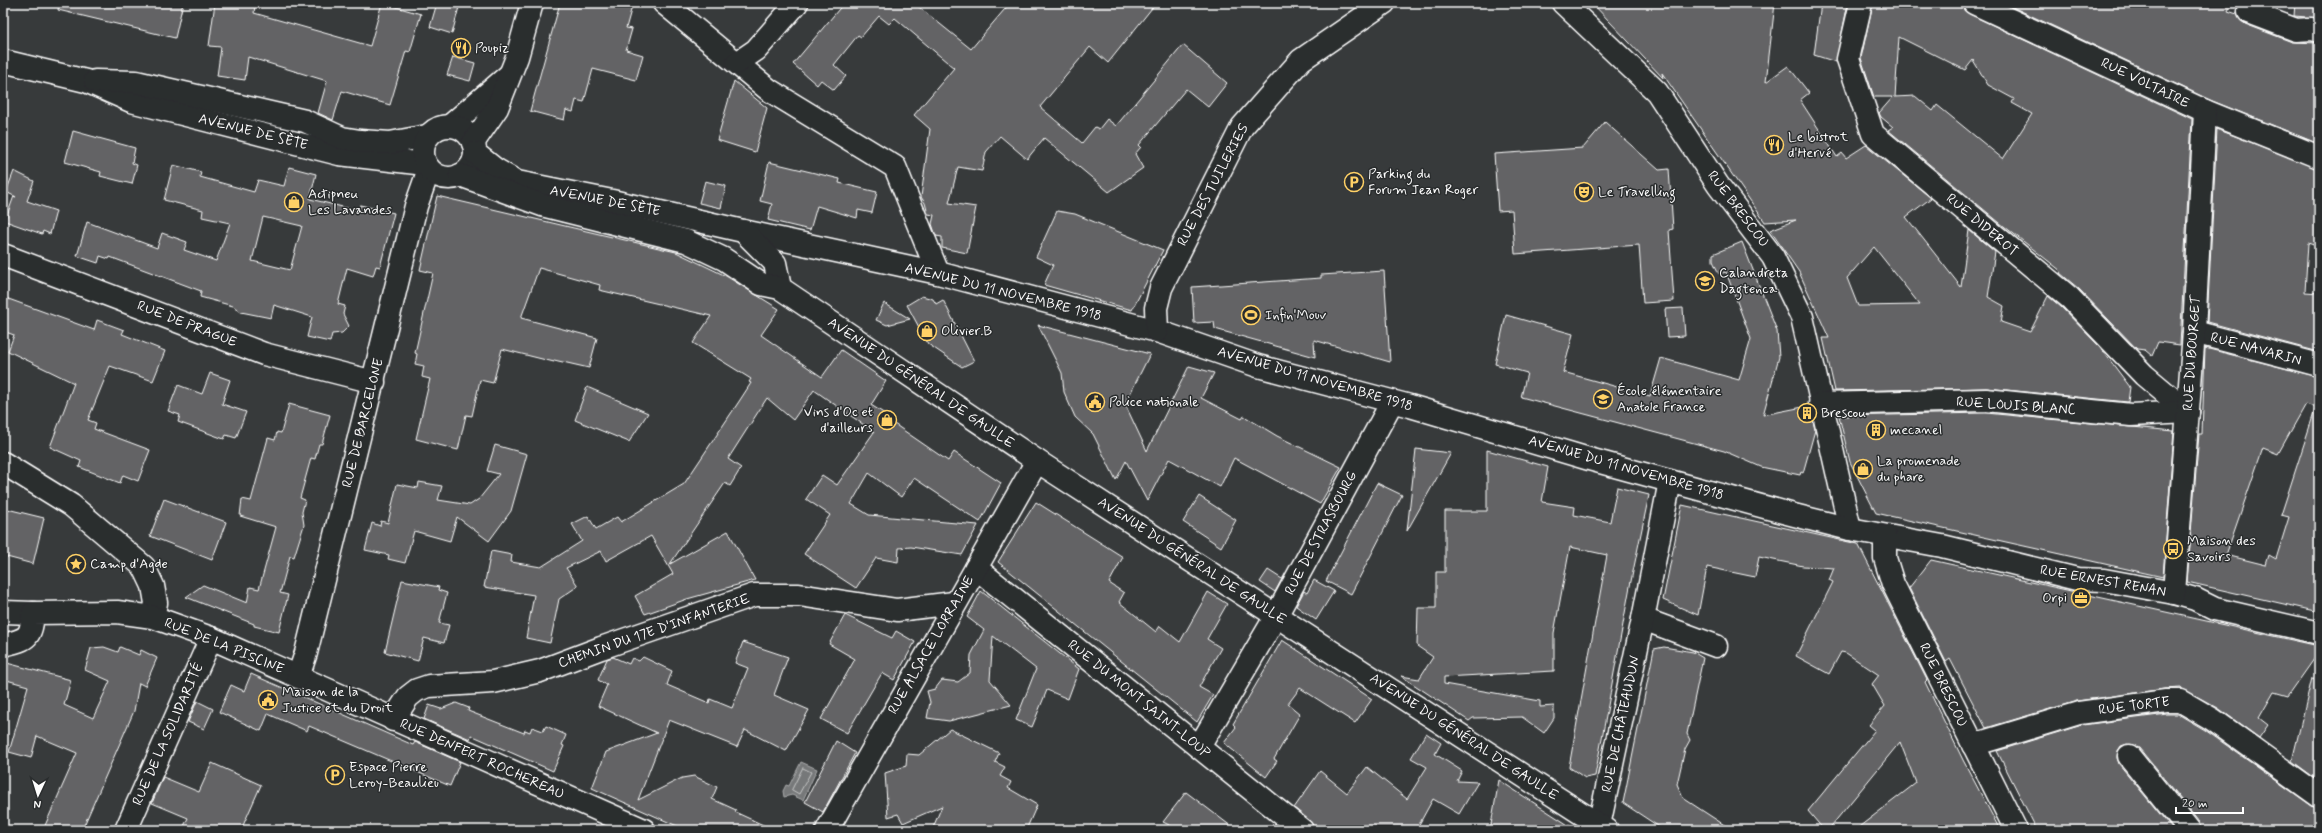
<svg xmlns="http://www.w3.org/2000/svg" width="2322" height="833" font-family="Mynerve,sans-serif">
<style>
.water{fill:#767879;stroke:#adaeaf}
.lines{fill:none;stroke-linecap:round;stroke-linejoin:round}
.shore{stroke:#c8c9c9;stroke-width:1}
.building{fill:#636465;stroke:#fff;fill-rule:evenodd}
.street-casing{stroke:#fff;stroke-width:25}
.secondary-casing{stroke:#fff;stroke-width:25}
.street{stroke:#2a2d2e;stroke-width:22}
.secondary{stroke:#2a2d2e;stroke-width:22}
.labels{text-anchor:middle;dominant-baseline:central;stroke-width:3;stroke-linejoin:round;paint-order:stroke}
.poi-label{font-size:14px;fill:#fff;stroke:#2a2d2e;text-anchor:start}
.street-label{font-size:14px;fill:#fff;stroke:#2a2d2e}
</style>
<rect width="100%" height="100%" fill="#373a3b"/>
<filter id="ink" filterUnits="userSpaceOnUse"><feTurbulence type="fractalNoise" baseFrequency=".025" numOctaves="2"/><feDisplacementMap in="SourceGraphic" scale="8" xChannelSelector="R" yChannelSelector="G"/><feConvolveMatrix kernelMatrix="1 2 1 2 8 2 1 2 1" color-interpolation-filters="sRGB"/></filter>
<g filter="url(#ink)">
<polygon class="water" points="801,762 817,769 803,800 792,795 784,797 783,791 786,785 789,786"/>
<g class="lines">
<polygon class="shore" points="803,768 811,772 799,794 792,790"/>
</g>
<g class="building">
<polygon points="59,3 183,3 175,38 58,10"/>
<polygon points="215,3 255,6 254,13 370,46 382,3 421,14 410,52 406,51 390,105 342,91 333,120 318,113 327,81 248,57 245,80 217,76 221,47 209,46"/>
<polygon points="437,3 460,3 452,34 430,27"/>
<polygon points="560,3 633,3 626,28 632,29 626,50 643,55 636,80 593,69 584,102 576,100 573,112 566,110 564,120 530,111"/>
<polygon points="844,3 914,3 971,49 1010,3 1156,3 1108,63 1090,47 1040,107 1082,143 1095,127 1099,129 1107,119 1116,126 1183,45 1227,83 1208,107 1186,89 1139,145 1141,147 1135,154 1143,168 1109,192 1044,138 1027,159 1000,136 986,152 982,171 958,167 949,203 976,207 967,253 942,248 942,237 936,236 932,224 934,215 928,214 925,203 921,197 930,129 914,115 954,68 895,18 889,24 879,16 861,37 858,35 834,65 846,76 834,90 821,80 817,85 793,64"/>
<path d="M 1592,3 L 1775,3 L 1766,82 L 1788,66 L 1809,93 L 1800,100 L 1837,157 L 1842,153 L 1846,158 L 1866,145 L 1931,198 L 1906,217 L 1961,287 L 1969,230 L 1995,252 L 1988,297 L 2004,306 L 2001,322 L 2030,332 L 2048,296 L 2061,307 L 2100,347 L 2130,387 L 2128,402 L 1986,388 L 1835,391 L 1823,338 L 1829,338 L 1799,272 L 1770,230 L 1796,220 L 1765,222 L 1662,73 L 1663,78 ZM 1874,247 L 1920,305 L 1858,306 L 1847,278 Z"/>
<polygon points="1821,3 1848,3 1836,62 1814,55"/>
<path d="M 1873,3 L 1962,3 L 1964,10 L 1969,14 L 2192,119 L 2180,345 L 2158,342 L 2152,356 L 2145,350 L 2137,349 L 2079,289 L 2060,273 L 2061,271 L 2000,223 L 1888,130 L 1893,127 L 1881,117 L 1879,113 L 1893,97 L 1874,97 L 1861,58 ZM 1899,37 L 1965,70 L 1973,60 L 1988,85 L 2014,99 L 2012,103 L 2032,114 L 2003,159 L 1937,105 L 1933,111 L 1915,96 L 1895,97 Z"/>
<polygon points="2004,3 2232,3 2228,11 2237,14 2245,24 2292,42 2319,43 2319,144 2210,100"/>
<polygon points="2295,3 2319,3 2319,18 2294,16"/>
<polygon points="453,57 475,63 470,81 447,75"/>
<polygon points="734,81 767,108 755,152 717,140"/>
<polygon points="1605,122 1659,170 1669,169 1673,229 1669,230 1674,301 1643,303 1639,245 1515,254 1512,210 1498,211 1494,154 1583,148"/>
<polygon points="2217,129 2319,169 2319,247 2308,243 2305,292 2319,293 2319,352 2207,322"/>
<polygon points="73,131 135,148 132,163 137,165 132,184 100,176 101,172 65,162"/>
<polygon points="769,162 840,179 839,183 877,192 872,213 858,210 857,218 817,206 810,230 768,220 772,204 760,201"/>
<path d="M 173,165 L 201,172 L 200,177 L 254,192 L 258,180 L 284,186 L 289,167 L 316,174 L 310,199 L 359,211 L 360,205 L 394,213 L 380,267 L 376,266 L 373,276 L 347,268 L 338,304 L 345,306 L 343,314 L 349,326 L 342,333 L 332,334 L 330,342 L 307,337 L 312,317 L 274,305 L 271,318 L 241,312 L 233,306 L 200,297 L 201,291 L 110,257 L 109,259 L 100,256 L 98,263 L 77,256 L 87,222 L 157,248 L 162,233 L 187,242 L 184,250 L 216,261 L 230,223 L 202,217 L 203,210 L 164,200 ZM 263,217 L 302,226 L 290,270 L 252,261 Z"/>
<polygon points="14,171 34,181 27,201 56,211 50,234 43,231 42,234 5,221 14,196 16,197 6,192"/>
<polygon points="705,181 726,186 721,208 699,203"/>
<polygon points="437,196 676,252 726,276 779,309 761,335 822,377 841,350 886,381 871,405 885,414 884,417 948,461 954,452 1001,483 980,522 914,478 901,497 869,473 851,504 869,515 978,525 962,555 911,547 899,548 898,562 876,558 856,588 804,554 830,515 806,499 822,475 837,485 874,432 814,390 793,420 767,398 728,459 741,468 730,486 725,483 670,564 728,531 755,580 687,599 645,614 635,596 673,574 651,536 606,561 601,551 566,568 578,586 559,599 550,643 526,638 534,595 484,587 491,551 512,555 511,562 541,567 582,541 572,524 588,516 596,529 617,517 621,522 684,484 740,400 751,383 749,382 751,379 693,343 711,316 599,290 600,285 539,268 521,318 597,338 589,368 554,360 554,362 502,349 493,383 480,380 472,416 466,415 458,450 416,439 430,379 422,377 424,366 415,364 417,354 415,353 433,273 420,270"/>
<polygon points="1057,211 1075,214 1163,250 1132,310 1044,285 1053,265 1036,257"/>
<polygon points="1742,242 1777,331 1779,357 1763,415 1808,406 1811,412 1815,430 1803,473 1801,472 1800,475 1761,467 1724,451 1521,397 1527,373 1495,364 1506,315 1573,334 1563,372 1650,396 1661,358 1739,380 1751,339 1726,272 1719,274 1713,261 1713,254"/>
<polygon points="1384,271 1390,362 1314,340 1315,357 1215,329 1214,322 1194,323 1192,287 1321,278 1321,275"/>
<polygon points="922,296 933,299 936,304 943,300 974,361 962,367 928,344 907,305"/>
<polygon points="3,297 94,330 97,320 124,330 122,334 165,351 153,381 110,366 88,420 96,423 94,429 150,450 138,481 123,475 120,483 79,467 81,461 50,447 74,383 8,351 14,335 3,331"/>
<polygon points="884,303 910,319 887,325 876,320"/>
<polygon points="1683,308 1685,336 1667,337 1665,309"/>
<polygon points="1038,325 1150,354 1125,404 1147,451 1189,366 1214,373 1201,398 1242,419 1244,416 1277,436 1341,467 1320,504 1234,458 1220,487 1169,459 1147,501 1126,461 1116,480 1093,434 1075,417 1064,392 1062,373"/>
<polygon points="2205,348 2319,377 2319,409 2306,404 2278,454 2263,448 2226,555 2266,565 2269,555 2276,559 2289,517 2281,515 2315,410 2319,411 2319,612 2187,582 2199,434 2202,434"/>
<polygon points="210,373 230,380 222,404 246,412 236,438 226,435 224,439 178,422 180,415 168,411 178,385 202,394"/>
<polygon points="587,387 648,413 629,442 575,420"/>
<polygon points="289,404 330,415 322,444 319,444 315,459 311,458 300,498 305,500 302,512 304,525 294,557 290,556 280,593 288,595 279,632 254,626 254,624 186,597 203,585 247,603 250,587 259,589 276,527 240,516 242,499 251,501 268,438 275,440 277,432 281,433"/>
<polygon points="1986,413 2174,431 2163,577 1876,513 1850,462 1839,416"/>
<polygon points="495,445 527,454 511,511 489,541 457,517 450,541 414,531 405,563 388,559 389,555 365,550 372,523 380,526 381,521 388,523 397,484 418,488 419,482 442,486 438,500 470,505 479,499 499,474 487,471"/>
<polygon points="1416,449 1451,453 1407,531"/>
<polygon points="1487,450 1548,467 1542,502 1575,507 1574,515 1610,522 1617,487 1649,495 1630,586 1595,776 1585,778 1569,767 1607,555 1570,547 1554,633 1554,671 1444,677 1444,684 1540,701 1540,707 1554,706 1554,718 1544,733 1522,717 1473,718 1469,721 1401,676 1419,679 1433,657 1417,646 1418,608 1436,608 1436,572 1445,572 1445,511 1487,511"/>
<polygon points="1377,483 1402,495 1351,594 1326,581"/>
<polygon points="1199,496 1236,520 1221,547 1183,522"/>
<polygon points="164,499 226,522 212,560 150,536"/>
<polygon points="1036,502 1123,557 1109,583 1124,593 1119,602 1156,632 1160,626 1180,642 1208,592 1227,604 1207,639 1221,648 1199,687 1213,695 1197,722 998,562"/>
<polygon points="1682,505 1858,544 1927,680 1925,682 1963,760 2000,830 1855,830 1916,783 1900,742 1828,830 1824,830 1808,811 1875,730 1869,725 1885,706 1872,684 1879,675 1846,653 1841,652 1829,674 1796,656 1833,582 1829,580 1834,568 1803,566 1759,557 1755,577 1707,567 1698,615 1663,600"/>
<polygon points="3,508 44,518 33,564 3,556"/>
<polygon points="1931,560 2319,646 2319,652 2288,696 2274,692 2259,718 2268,725 2259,738 2218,708 2181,688 2164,689 2077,701 1986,728 1950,659 1946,662 1909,588"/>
<polygon points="1268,570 1282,579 1275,592 1260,582"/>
<polygon points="402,580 439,587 438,590 447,593 439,623 449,625 444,643 424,638 418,661 385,652"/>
<polygon points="1314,580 1334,591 1316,620 1296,606 1304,591 1307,593"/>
<polygon points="981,591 1079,669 1068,699 1047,690 1032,727 1016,720 1036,669 993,636 990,680 1011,705 949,721 927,718 930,702 927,691 935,689 942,680 958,682 970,673 971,655 984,630 967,617"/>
<polygon points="845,615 892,638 896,631 915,642 894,680 882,673 847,733 821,719 855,659 829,644"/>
<polygon points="1282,640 1372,699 1355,723 1300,688 1288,704 1300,714 1274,759 1277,761 1266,777 1224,743 1236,727 1233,724"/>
<polygon points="743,642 788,657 774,695 809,710 786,751 745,730 737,747 669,720 638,800 682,778 694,776 717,787 712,799 736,810 735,812 774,830 686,830 592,788 606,752 657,733 598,706 607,685 598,680 607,659 613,657 629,664 632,658 639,661 643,657 672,671 667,685 709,703 710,699 732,708 748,668 735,663"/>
<polygon points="104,647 118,652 120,647 139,655 141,650 157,658 145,686 139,683 134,711 82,830 43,830 77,753 37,736 31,758 9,752 28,686 3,679 3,662 71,680 64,705 93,718 110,681 85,670 91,648"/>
<polygon points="1664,647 1693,652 1703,658 1687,734 1690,740 1685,749 1677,784 1683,798 1732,830 1664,830 1623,803 1654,649"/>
<polygon points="251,674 413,745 415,742 460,762 450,786 309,726 307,731 268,714 261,731 219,712 231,685 244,691"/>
<polygon points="2312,678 2319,679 2319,781 2292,761"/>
<polygon points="197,701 213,709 204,729 188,722"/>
<polygon points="456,703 469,708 468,711 524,733 525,730 530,732 532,727 543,731 546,726 566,735 562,745 564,746 553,771 471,735 470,739 424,719 429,705 441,709"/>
<polygon points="2167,714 2178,714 2205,730 2312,806 2319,808 2319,830 2201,830 2199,822 2139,748 2127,744 2121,746 2118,751 2117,758 2119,764 2173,830 2037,830 1997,751 2082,725"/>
<polygon points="950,729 999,753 995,762 1005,767 1000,776 1011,782 1008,788 1037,805 1026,830 932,830 942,806 903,823 898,814 888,817 885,773 906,766 907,754 919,755"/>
<polygon points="1426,733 1441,743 1435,754 1462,771 1457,781 1478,782 1459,814 1433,799 1416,830 1314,830 1310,821 1294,808 1320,771 1347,793 1367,767 1407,799 1427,767 1411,758"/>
<polygon points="836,741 855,753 823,812 805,802"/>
<polygon points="212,763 261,785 241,830 182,830 188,818 152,803 163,777 199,792"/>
<polygon points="1499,780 1511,788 1576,830 1546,830 1528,826 1527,830 1490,830"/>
<polygon points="1186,792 1236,830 1179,830 1163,822"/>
</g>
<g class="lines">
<g class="street-casing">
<g id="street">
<polyline points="664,3 769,90 895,167 938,273"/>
<polyline points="1563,3 1657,92 1718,185 1773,257 1802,317 1850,529"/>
<polyline points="1861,3 1848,59 1873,134 2070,298 2144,375 2188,412"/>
<polyline points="1974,3 2205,111 2319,157"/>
<polyline points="2249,12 2296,30 2312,29 2319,31"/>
<polyline points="737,63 756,50 797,3"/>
<polyline points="743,231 938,273 1157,331 1258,366 1410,406 1589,459 1794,515 1850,529 1942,546 2077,579 2104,580 2174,593 2195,599 2215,609 2319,633"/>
<polyline points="3,255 264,354 374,382"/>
<polyline points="1157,331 1156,308 1161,288 1242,127 1301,60 1384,3"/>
<polyline points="2194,332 2319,365"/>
<polyline points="1820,404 1986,400 2131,415 2188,412"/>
<polyline points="3,463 71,505 144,567 153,586 156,603 153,617"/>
<polyline points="1885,536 1885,558 1893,584 2016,830"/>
<polyline points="976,568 1302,830"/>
<polyline points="2174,593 2194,332 2205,111"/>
<polyline points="3,612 33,613"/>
<polyline points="1643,619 1716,646"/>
<path d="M 3,645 C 27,639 31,639 33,613 L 117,612 L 153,617 L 211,638 L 644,830"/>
<polyline points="298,677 306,653 416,206 429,169"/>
<polyline points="393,720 408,697 417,690 429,686 493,682 540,671 601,648 754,595 799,595 897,610 954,603"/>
<polyline points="1973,745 2079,713 2166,701 2181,701 2212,719 2319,796"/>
<polyline points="1199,747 1276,616 1392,402"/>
<polyline points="2129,756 2189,830"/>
<polyline points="126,830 211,638"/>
<polyline points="827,830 1037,461"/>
<polyline points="1598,830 1643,619 1670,481"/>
</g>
</g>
<g class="secondary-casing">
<g id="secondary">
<polyline points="3,61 86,81 131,101 339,154 425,164"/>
<polyline points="95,81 136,82 305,121 342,138 360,141 390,143 427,136"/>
<polyline points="451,125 509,75"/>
<circle cx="449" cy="152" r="26"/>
<polyline points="473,143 497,108 517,57 532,3"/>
<polyline points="475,153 495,169 517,182 612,201 743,231 775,263 780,288"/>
<polyline points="460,175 542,205 686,241 724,259 761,284 780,288 1037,461 1607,830"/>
</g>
</g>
<use href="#street" class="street"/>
<use href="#secondary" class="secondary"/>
</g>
</g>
<defs>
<g id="restaurant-ring" transform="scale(1)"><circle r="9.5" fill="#2a2d2e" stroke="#ffd166" stroke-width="1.5"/><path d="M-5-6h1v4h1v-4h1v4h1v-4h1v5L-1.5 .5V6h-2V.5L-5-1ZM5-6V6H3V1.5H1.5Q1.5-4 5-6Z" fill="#ffd166"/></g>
<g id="parking-ring" transform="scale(1)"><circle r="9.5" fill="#2a2d2e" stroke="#ffd166" stroke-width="1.5"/><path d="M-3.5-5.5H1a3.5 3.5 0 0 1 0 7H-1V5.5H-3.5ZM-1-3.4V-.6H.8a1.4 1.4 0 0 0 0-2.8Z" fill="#ffd166"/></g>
<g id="theatre-ring" transform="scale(1)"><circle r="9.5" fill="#2a2d2e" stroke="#ffd166" stroke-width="1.5"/><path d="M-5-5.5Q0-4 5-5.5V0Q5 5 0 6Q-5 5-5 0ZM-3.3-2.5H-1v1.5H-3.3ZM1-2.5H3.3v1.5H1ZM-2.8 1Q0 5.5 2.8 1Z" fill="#ffd166"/></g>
<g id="shop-ring" transform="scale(1)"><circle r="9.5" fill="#2a2d2e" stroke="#ffd166" stroke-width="1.5"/><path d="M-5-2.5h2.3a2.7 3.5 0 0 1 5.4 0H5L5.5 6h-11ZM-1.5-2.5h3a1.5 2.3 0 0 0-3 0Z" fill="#ffd166"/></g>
<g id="school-ring" transform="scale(1)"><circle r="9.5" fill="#2a2d2e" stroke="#ffd166" stroke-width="1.5"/><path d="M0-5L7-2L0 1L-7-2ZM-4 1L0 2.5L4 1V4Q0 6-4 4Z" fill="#ffd166"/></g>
<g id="stadium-ring" transform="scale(1)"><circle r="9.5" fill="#2a2d2e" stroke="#ffd166" stroke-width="1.5"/><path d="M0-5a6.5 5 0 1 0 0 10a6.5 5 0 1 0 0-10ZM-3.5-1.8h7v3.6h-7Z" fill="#ffd166"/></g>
<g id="civic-ring" transform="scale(1)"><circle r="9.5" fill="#2a2d2e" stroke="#ffd166" stroke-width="1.5"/><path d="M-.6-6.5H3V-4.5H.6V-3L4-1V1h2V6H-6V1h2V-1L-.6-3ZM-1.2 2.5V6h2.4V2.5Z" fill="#ffd166"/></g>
<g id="building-ring" transform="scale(1)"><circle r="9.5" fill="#2a2d2e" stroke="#ffd166" stroke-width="1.5"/><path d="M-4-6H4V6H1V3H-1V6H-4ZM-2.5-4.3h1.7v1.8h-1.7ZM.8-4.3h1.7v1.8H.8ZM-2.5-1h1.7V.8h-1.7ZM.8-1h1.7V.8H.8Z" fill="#ffd166"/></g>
<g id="bus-ring" transform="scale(1)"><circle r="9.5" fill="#2a2d2e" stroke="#ffd166" stroke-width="1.5"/><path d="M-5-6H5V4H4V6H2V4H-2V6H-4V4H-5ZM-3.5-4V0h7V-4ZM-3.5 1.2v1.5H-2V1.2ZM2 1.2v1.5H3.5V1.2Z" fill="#ffd166"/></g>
<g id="sight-ring" transform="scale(1)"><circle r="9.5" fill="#2a2d2e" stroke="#ffd166" stroke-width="1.5"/><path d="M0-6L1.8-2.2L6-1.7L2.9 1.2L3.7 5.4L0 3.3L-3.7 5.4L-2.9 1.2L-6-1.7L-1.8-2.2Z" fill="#ffd166"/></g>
<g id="office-ring" transform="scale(1)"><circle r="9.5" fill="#2a2d2e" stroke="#ffd166" stroke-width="1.5"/><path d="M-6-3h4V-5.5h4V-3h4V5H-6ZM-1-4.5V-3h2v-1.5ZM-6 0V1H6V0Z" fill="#ffd166"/></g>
</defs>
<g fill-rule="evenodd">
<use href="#restaurant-ring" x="461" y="48"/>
<use href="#restaurant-ring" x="1774" y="145"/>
<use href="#parking-ring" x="1354" y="182"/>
<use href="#theatre-ring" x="1584" y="192"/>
<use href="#shop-ring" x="294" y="202"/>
<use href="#school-ring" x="1705" y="281"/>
<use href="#stadium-ring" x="1251" y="315"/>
<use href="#shop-ring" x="927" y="331"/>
<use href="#school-ring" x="1603" y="399"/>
<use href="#civic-ring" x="1095" y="402"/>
<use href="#building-ring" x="1807" y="413"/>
<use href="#shop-ring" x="887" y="420"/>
<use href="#building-ring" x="1876" y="430"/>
<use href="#shop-ring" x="1863" y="469"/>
<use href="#bus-ring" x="2173" y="549"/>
<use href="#sight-ring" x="76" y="564"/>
<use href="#office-ring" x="2081" y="598"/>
<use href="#civic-ring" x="268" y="700"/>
<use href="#parking-ring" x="335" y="775"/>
</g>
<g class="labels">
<g class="poi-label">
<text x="475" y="48">Poupiz</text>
<text x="1788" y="137">Le bistrot<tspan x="1788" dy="16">d'Hervé</tspan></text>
<text x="1368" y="174">Parking du<tspan x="1368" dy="16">Forum Jean Roger</tspan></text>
<text x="1598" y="192">Le Travelling</text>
<text x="308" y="194">Actipneu<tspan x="308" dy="16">Les Lavandes</tspan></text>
<text x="1719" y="273">Calandreta<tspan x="1719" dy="16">Dagtenca</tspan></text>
<text x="1265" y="315">Infin'Mouv</text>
<text x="941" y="331">Olivier.B</text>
<text x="1617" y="391">École élémentaire<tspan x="1617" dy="16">Anatole France</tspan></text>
<text x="1109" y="402">Police nationale</text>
<text x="873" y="412" text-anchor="end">Vins d'Oc et<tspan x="873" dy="16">d'ailleurs</tspan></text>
<text x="1821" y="413">Brescou</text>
<text x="1890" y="430">mecanel</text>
<text x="1877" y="461">La promenade<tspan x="1877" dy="16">du phare</tspan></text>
<text x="2187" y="541">Maison des<tspan x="2187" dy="16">Savoirs</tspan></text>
<text x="90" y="564">Camp d'Agde</text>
<text x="2067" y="598" text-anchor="end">Orpi</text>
<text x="282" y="692">Maison de la<tspan x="282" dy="16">Justice et du Droit</tspan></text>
<text x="349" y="767">Espace Pierre<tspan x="349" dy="16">Leroy-Beaulieu</tspan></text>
</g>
<g class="street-label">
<text transform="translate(2145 83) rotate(26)">RUE VOLTAIRE</text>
<text transform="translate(253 132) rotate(14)">AVENUE DE SÈTE</text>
<text transform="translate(1213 185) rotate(-62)">RUE DES TUILERIES</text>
<text transform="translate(605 201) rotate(11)">AVENUE DE SÈTE</text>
<text transform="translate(1738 209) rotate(53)">RUE BRESCOU</text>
<text transform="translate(1982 225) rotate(40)">RUE DIDEROT</text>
<text transform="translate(1003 292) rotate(14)">AVENUE DU 11 NOVEMBRE 1918</text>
<text transform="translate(187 324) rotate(21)">RUE DE PRAGUE</text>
<text transform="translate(2256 349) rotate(15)">RUE NAVARIN</text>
<text transform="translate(2192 353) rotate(-86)">RUE DU BOURGET</text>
<text transform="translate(1315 379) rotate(16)">AVENUE DU 11 NOVEMBRE 1918</text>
<text transform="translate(921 383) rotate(34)">AVENUE DU GÉNÉRAL DE GAULLE</text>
<text transform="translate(2016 406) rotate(4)">RUE LOUIS BLANC</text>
<text transform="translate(363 423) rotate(-76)">RUE DE BARCELONE</text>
<text transform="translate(1626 468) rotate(16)">AVENUE DU 11 NOVEMBRE 1918</text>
<text transform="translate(1321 533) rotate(-62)">RUE DE STRASBOURG</text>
<text transform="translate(1192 561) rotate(33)">AVENUE DU GÉNÉRAL DE GAULLE</text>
<text transform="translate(2103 581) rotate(10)">RUE ERNEST RENAN</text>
<text transform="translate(654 631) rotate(-19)">CHEMIN DU 17E D'INFANTERIE</text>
<text transform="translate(931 645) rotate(-60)">RUE ALSACE LORRAINE</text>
<text transform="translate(224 646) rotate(22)">RUE DE LA PISCINE</text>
<text transform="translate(1943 685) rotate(64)">RUE BRESCOU</text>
<text transform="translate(1139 699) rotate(39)">RUE DU MONT SAINT-LOUP</text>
<text transform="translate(2134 706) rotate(-7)">RUE TORTE</text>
<text transform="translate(1621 724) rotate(-78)">RUE DE CHÂTEAUDUN</text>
<text transform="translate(168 734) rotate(-66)">RUE DE LA SOLIDARITÉ</text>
<text transform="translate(1464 737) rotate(33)">AVENUE DU GÉNÉRAL DE GAULLE</text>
<text transform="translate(482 759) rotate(24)">RUE DENFERT ROCHEREAU</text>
</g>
</g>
<rect width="2322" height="833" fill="none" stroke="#2a2d2e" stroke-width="16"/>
<rect x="8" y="8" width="2306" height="817" fill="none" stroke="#fff" stroke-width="1.5" filter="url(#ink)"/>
<g transform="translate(38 795) rotate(184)" stroke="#2a2d2e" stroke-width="3" paint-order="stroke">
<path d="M0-3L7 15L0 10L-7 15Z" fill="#ffffff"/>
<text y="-6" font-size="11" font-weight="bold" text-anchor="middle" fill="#ffffff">N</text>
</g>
<path d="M2176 807v6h67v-6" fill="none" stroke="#ffffff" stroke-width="2"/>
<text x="2182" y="807" font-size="12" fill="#ffffff" stroke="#2a2d2e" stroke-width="3" paint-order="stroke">20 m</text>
</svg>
